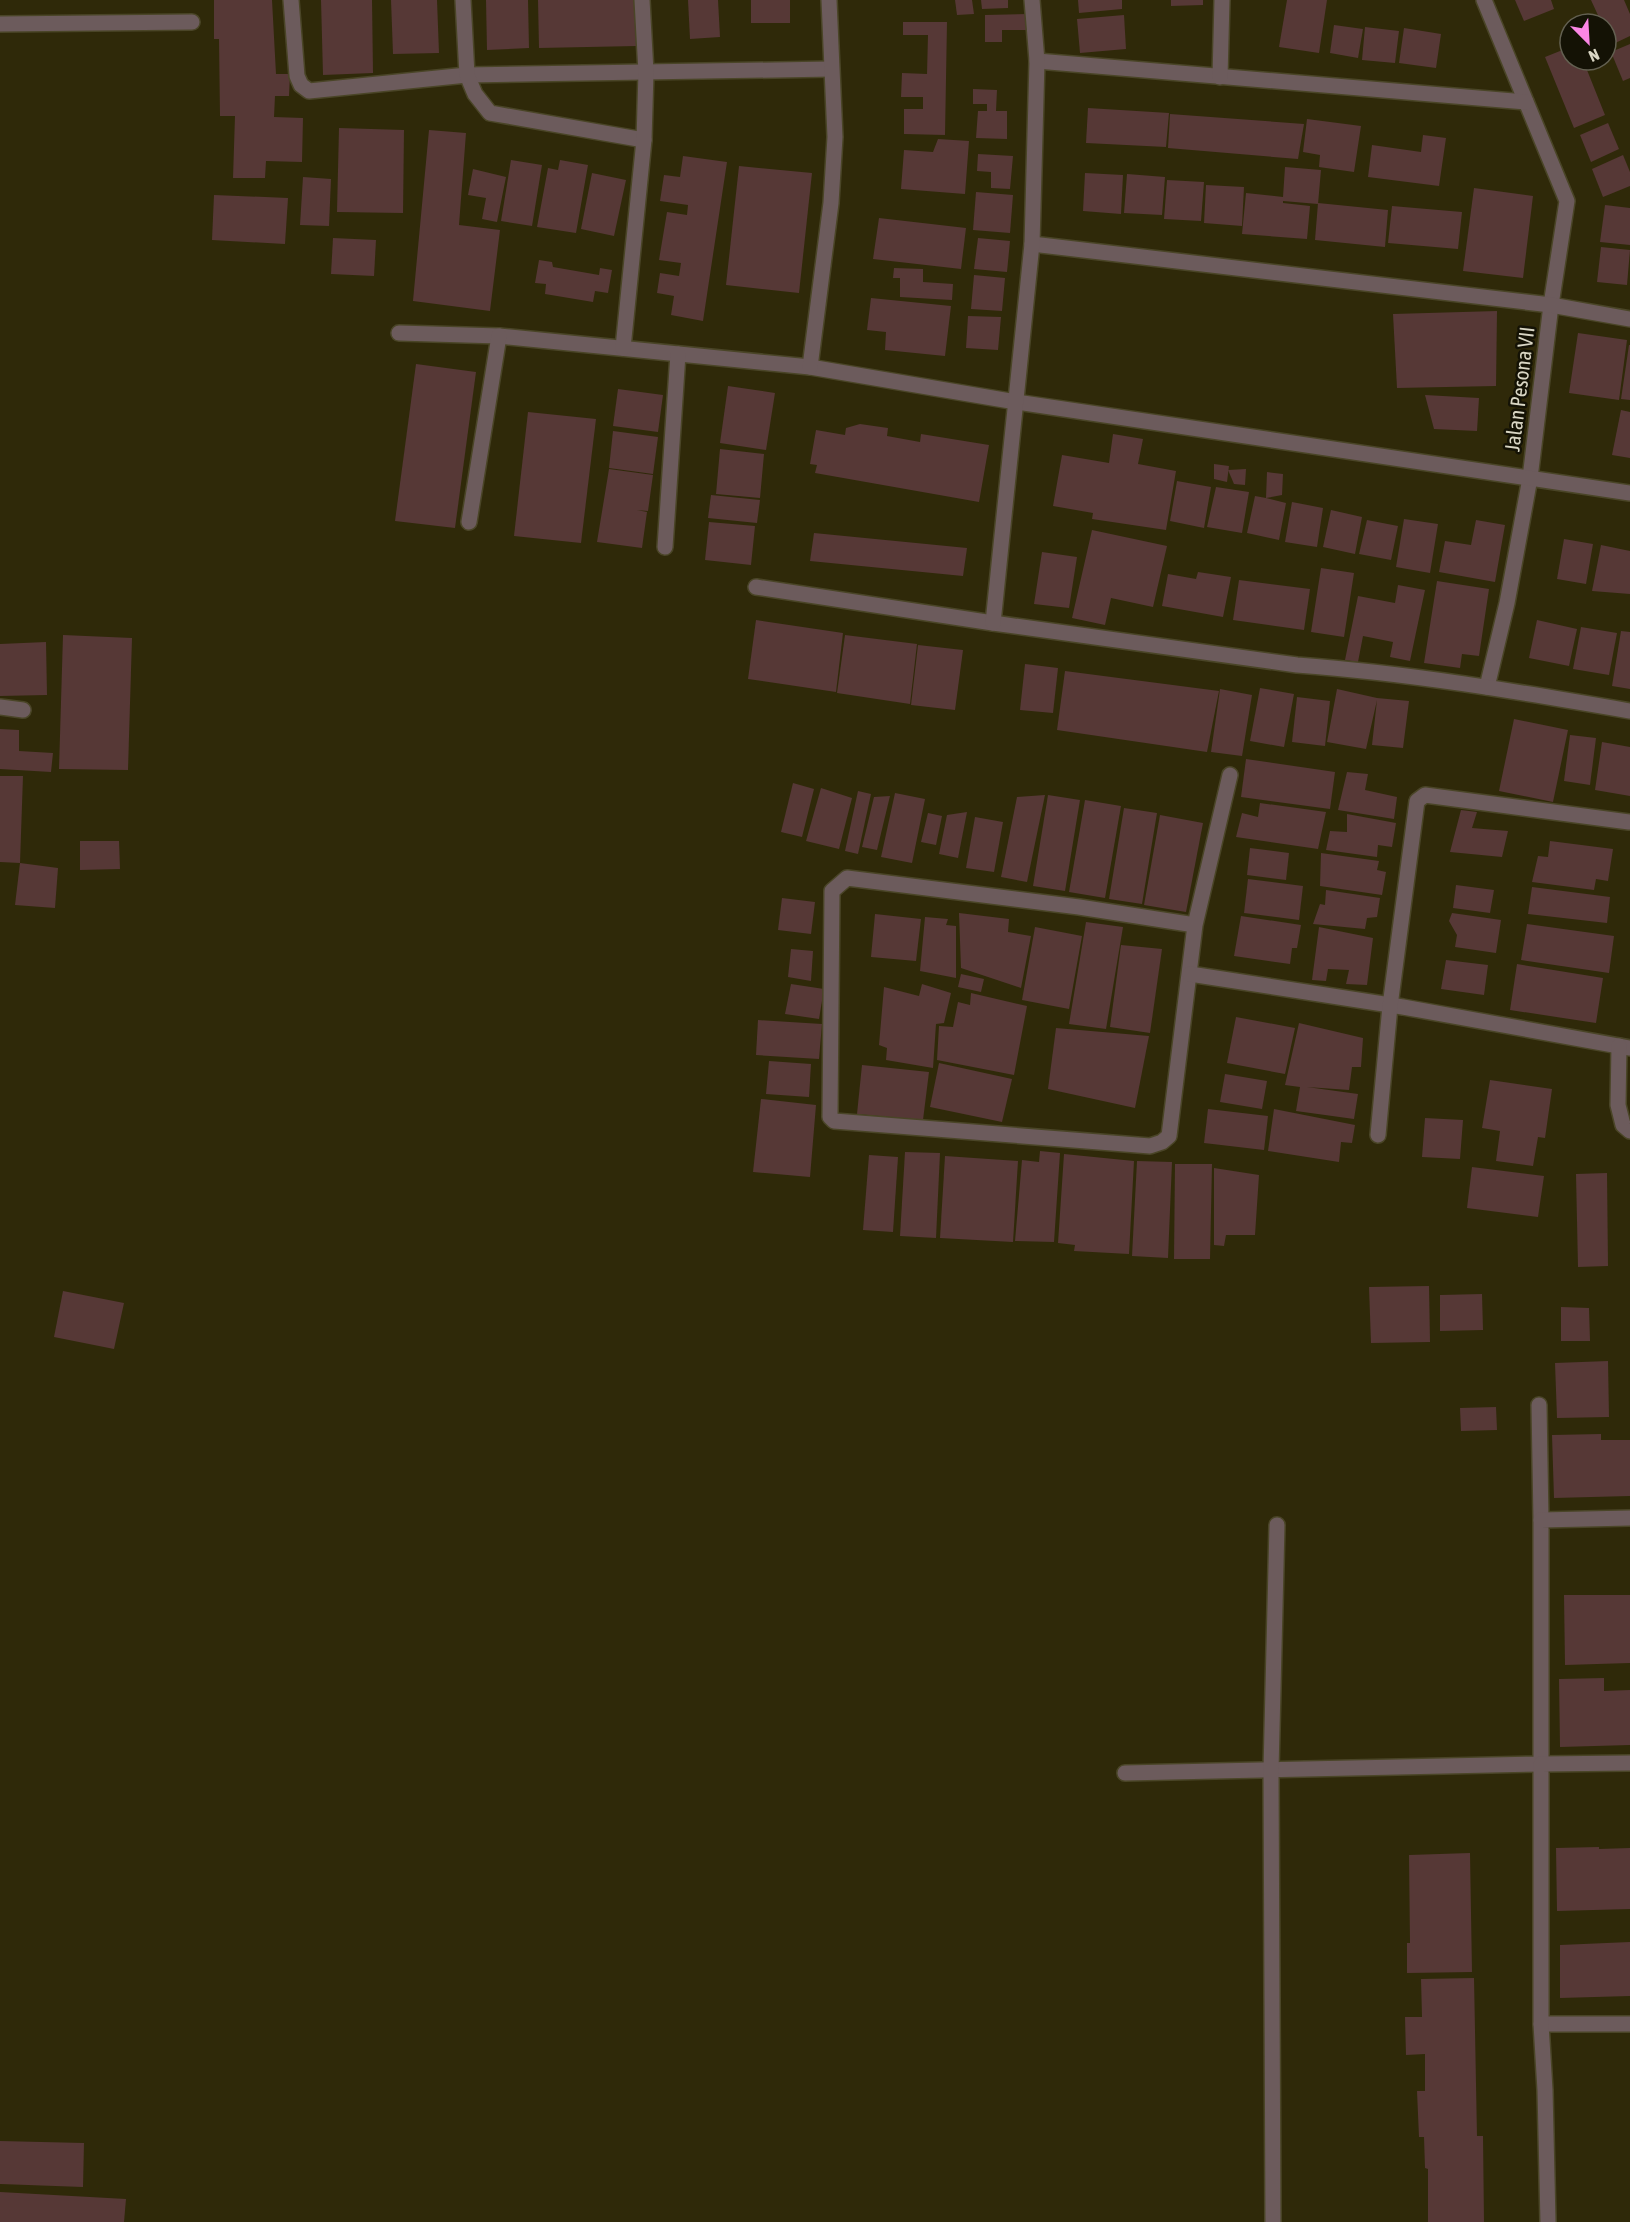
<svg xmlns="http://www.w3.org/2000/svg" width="1630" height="2222" font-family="'Asap Condensed',sans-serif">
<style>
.building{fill:#563836}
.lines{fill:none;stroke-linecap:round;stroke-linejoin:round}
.minor-casing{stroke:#4a4527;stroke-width:18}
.minor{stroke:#6c5b5c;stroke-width:15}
.labels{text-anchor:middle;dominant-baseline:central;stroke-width:5;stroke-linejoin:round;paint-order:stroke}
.street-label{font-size:21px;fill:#d9d6c4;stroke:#141205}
</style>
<rect width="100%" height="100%" fill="#2f2909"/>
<g class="building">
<polygon points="214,0 272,0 276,74 290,74 289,96 275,96 274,117 303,118 302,162 266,161 265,178 233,178 235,116 220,116 219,39 214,39"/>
<polygon points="321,0 372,0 373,73 323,75"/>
<polygon points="391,0 437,0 439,53 393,54"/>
<polygon points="486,0 528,0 529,48 487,50"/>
<polygon points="538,0 636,0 637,46 539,48"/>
<polygon points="688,0 718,0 720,37 690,39"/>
<rect x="751" y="0" width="39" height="23"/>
<polygon points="955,0 972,0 974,14 957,15"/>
<polygon points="981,0 1008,0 1008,8 982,9"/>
<polygon points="1078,0 1122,0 1122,9 1079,13"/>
<polygon points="1171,0 1203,0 1203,5 1171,6"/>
<polygon points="1287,0 1327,0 1319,53 1279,47"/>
<polygon points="1515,0 1551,0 1554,9 1524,21"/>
<polygon points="1591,0 1624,0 1630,14 1630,36 1611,45 1606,33 1606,24 1602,24"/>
<polygon points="1027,14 1027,30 1002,30 1002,42 985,42 985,15"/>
<polygon points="1124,15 1126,49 1080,53 1077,19"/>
<polygon points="903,22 947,22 945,135 904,134 904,109 923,109 923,97 901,97 902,73 927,74 928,35 903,35"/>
<polygon points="1334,25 1363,29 1358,58 1330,53"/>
<polygon points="1365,27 1399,31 1395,63 1362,60"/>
<polygon points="1404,28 1441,34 1436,68 1399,63"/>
<polygon points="1630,44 1630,78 1623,81 1611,52"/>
<polygon points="1570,47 1570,60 1583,60 1605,115 1574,128 1545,57"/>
<polygon points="973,89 997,90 996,111 1007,111 1007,139 976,138 978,111 987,111 987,104 973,104"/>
<polygon points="1088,108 1169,113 1166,147 1086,143"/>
<polygon points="1170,114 1304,124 1298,159 1168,148"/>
<polygon points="1307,119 1361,126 1354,172 1319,167 1320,155 1303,152"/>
<polygon points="1608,123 1619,149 1591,162 1580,135"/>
<polygon points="339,128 404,130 403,213 337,212"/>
<polygon points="429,130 466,133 459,225 500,230 490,311 413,301"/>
<polygon points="1423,135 1446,138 1439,186 1368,177 1372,145 1421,152"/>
<polygon points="938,139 969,141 965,194 901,189 904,150 933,152"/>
<polygon points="978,154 1013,156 1010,189 991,188 991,172 977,171"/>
<polygon points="1623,155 1630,172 1630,186 1603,197 1592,169"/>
<polygon points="683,156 727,162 703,321 671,315 674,296 657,293 660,273 679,276 681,263 659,260 667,212 687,215 688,205 660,201 664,175 680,177"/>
<polygon points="511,160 542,165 532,226 501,221"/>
<polygon points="560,160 588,165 576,233 537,227 548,168 558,170"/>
<polygon points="739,166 812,173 799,293 726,285"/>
<polygon points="1285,167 1321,170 1318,204 1283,201 1283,203 1310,206 1307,239 1242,234 1246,193 1283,197"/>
<polygon points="473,169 506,177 497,222 482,219 486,198 468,195"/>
<polygon points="592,173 626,180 614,236 581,229"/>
<polygon points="1085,173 1123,175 1121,214 1083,211"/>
<polygon points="1127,174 1165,177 1162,215 1124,213"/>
<polygon points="303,177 331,179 329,226 300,225"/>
<polygon points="1167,180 1204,182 1201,221 1164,219"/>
<polygon points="1206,185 1244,187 1242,226 1204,223"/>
<polygon points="1474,188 1533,196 1523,278 1463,271"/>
<polygon points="976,192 1013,195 1010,233 973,230"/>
<polygon points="214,195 288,198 285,244 212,240"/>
<polygon points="1318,203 1388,210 1385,247 1315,240"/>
<polygon points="1605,205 1630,208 1630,245 1600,242"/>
<polygon points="1392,206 1462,212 1458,249 1388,243"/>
<polygon points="879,218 966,228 961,269 873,259"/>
<polygon points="333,238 376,240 374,276 331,274"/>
<polygon points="978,238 1010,241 1007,272 974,269"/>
<polygon points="1601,247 1630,250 1627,285 1597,282"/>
<polygon points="539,260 552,262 553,267 599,275 600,268 612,270 608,293 595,291 593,302 545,294 546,284 535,283"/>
<polygon points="894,268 923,269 923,282 953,284 952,300 900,297 900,278 893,278"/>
<polygon points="974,275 1005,278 1002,311 971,309"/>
<polygon points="871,298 951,306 945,356 885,350 886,332 867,330"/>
<polygon points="1497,311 1496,386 1397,388 1393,314"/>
<polygon points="968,316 1001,317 998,350 966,348"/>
<polygon points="1578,333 1627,340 1619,400 1569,393"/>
<polygon points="1629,345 1630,345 1630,400 1621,399"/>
<polygon points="416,364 476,372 455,528 395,521"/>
<polygon points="728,386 775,393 766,450 720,443"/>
<polygon points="618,389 663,395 658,432 613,426"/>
<polygon points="1425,395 1479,398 1477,431 1434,429"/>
<polygon points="1621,410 1630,412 1630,458 1612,455"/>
<polygon points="528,412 596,419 581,543 514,536"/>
<polygon points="860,424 888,428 887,436 920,442 921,434 989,445 979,502 815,473 817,465 810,464 816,430 845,435 846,428"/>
<polygon points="613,431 658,437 653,474 609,468"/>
<polygon points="1113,434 1143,439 1138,464 1176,471 1166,530 1092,519 1093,513 1053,506 1062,455 1109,463"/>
<polygon points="720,449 764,454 760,498 716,494"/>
<polygon points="1214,464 1229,466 1227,482 1214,479"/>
<polygon points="609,469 653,475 648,511 637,510 647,512 642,548 597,542"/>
<polygon points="1246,469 1245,485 1234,484 1228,470"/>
<polygon points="1267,472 1283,474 1282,495 1266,498 1286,503 1279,540 1247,533 1255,496 1266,498"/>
<polygon points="1177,481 1211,487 1204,528 1170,521"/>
<polygon points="1216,487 1249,492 1242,533 1207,527"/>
<polygon points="711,495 760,500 757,523 708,518"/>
<polygon points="1292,502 1323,508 1317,547 1285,542"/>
<polygon points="1331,510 1362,517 1355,554 1323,547"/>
<polygon points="1404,519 1438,524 1430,573 1396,567"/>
<polygon points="1367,520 1398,526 1391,560 1359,554"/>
<polygon points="1476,520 1505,525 1495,582 1439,572 1445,541 1471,545"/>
<polygon points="709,522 755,526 751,565 705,560"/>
<polygon points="1092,530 1167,546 1153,607 1111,598 1105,625 1072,618"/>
<polygon points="814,533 967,548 963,576 810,561"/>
<polygon points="1564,539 1593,544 1586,584 1557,579"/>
<polygon points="1601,545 1630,551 1630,594 1592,591"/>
<polygon points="1042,552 1077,557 1069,608 1034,604"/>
<polygon points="1321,568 1354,573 1344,637 1311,632"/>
<polygon points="1198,572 1231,577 1223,617 1162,606 1168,574 1196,579"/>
<polygon points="1239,580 1310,589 1304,630 1233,620"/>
<polygon points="1437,581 1489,589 1479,656 1462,654 1460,668 1424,663"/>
<polygon points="1398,585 1425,590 1410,661 1390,657 1393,642 1363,636 1358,662 1345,660 1358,596 1395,603"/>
<polygon points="756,620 843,633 836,692 748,679"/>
<polygon points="1537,620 1577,629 1569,666 1529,658"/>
<polygon points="1581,627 1617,633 1609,675 1573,669"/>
<polygon points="1621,631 1630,632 1630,689 1612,686"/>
<polygon points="63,635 132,638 128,770 59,769"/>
<polygon points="845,635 917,644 910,704 837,693"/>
<polygon points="46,642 47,695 0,696 0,644"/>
<polygon points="918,645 963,650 955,710 911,705"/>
<polygon points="1025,664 1058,668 1053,713 1020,710"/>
<polygon points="1065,671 1219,691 1207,752 1057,730"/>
<polygon points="1260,688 1294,694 1284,747 1250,741"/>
<polygon points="1220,689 1252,695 1242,756 1211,752"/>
<polygon points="1337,689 1377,698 1409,701 1403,748 1372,745 1377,700 1366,749 1327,742"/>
<polygon points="1297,697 1330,701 1325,746 1292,742"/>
<polygon points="1514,719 1568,730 1553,802 1499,791"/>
<polygon points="0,729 19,730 19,751 53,753 51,772 0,769"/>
<polygon points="1570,735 1596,738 1590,785 1564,781"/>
<polygon points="1602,742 1630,747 1630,796 1595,790"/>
<polygon points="1246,759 1335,772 1330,809 1241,797"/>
<polygon points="1347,772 1368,774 1365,790 1397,797 1394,819 1338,810"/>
<polygon points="0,776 23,776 20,863 0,862"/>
<polygon points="793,783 814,789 802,837 781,832"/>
<polygon points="821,788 852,798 839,849 806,841"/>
<polygon points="858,791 871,794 858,854 845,851"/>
<polygon points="895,793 925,799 912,863 881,857"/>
<polygon points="1045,795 1027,882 1001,877 1017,797"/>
<polygon points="1048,795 1080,800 1065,891 1033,886"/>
<polygon points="890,796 877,850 862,847 874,797"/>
<polygon points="1085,800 1121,806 1105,898 1069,892"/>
<polygon points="1260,803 1326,812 1318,849 1236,837 1242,813 1258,817"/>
<polygon points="1124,808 1157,813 1142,904 1109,899"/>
<polygon points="1461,810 1477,812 1472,828 1508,831 1502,857 1450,852"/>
<polygon points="967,812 958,858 939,854 947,815"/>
<polygon points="928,813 942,816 936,845 921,842"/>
<polygon points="1347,814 1396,823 1392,847 1378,845 1377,857 1326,850 1330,831 1347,832"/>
<polygon points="1160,815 1203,823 1186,912 1144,905"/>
<polygon points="975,817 1003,822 994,872 966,868"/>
<polygon points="80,841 119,841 120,869 80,870"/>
<polygon points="1550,841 1613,849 1608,881 1596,879 1594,890 1532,882 1538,856 1548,857"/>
<polygon points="1250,848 1289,853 1286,880 1247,875"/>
<polygon points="1321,853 1379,861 1377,870 1386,872 1382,895 1320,886"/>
<polygon points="20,863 58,868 55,908 15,905"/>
<polygon points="1248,879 1303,886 1299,920 1244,913"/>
<polygon points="1456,885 1494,890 1490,913 1453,908"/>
<polygon points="1532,887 1610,897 1607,923 1528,914"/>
<polygon points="1326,890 1380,898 1377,917 1367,918 1365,929 1313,924 1320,904 1325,905"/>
<polygon points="782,898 815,902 811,934 778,930"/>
<polygon points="959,913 1009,919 1008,932 1031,936 1021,988 961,968"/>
<polygon points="1452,913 1501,920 1496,953 1455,947 1457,935 1449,921"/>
<polygon points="875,914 921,919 916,961 871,957"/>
<polygon points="1241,916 1301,925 1297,948 1292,948 1290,964 1234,956"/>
<polygon points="925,917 948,919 946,925 956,926 956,978 920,971"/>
<polygon points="1086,922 1123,927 1106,1029 1069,1024"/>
<polygon points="1527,924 1614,936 1609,973 1521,960"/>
<polygon points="1035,927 1082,936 1069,1009 1022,1000"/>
<polygon points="1319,927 1373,938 1367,985 1346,984 1349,970 1328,969 1326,981 1312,980"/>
<polygon points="1121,945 1162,949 1150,1033 1110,1027"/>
<polygon points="791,949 813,951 811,981 788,977"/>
<polygon points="1446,960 1488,965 1484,995 1441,989"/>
<polygon points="1517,964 1603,978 1596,1023 1510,1010"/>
<polygon points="961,974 984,979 981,992 958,987"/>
<polygon points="791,984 824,989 819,1019 785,1014"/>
<polygon points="922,984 951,993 944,1023 936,1024 933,1068 886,1060 887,1048 879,1045 884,987 919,996"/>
<polygon points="971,993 1027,1006 1014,1075 937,1060 939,1026 953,1027 958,1002 970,1005"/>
<polygon points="1236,1017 1295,1028 1285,1074 1227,1063"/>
<polygon points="758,1020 822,1024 819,1059 756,1055"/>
<polygon points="1299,1023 1363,1038 1361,1067 1352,1067 1349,1090 1307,1087 1358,1094 1354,1119 1296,1111 1300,1087 1285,1085"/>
<polygon points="1056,1028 1149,1036 1135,1108 1048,1089"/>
<polygon points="769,1061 811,1064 809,1097 766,1094"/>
<polygon points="939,1063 1012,1079 1002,1122 930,1107"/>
<polygon points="862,1065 929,1072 923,1120 857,1114"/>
<polygon points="1225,1074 1267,1081 1262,1109 1220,1102"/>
<polygon points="1490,1080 1552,1089 1545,1138 1538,1137 1533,1166 1496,1161 1500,1131 1482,1128"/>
<polygon points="761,1099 816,1105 810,1177 753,1172"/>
<polygon points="1208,1109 1268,1116 1264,1150 1204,1143"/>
<polygon points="1274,1109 1355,1125 1352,1143 1341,1142 1339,1162 1268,1151"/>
<polygon points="1425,1118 1463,1120 1460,1159 1422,1157"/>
<polygon points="1040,1151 1060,1153 1054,1242 1015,1241 1022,1160 1039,1162"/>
<polygon points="905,1152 940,1153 936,1238 900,1236"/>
<polygon points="1064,1154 1134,1161 1129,1254 1074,1251 1075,1245 1058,1243"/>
<polygon points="869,1155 898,1157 893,1232 863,1230"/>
<polygon points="945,1156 1018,1161 1013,1242 940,1238"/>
<polygon points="1137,1161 1172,1162 1168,1258 1132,1256"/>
<polygon points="1175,1164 1212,1164 1210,1259 1174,1259"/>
<polygon points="1472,1167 1544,1176 1538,1217 1467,1208"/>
<polygon points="1214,1168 1259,1175 1255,1235 1226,1235 1224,1246 1214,1245"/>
<polygon points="1607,1173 1608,1266 1578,1267 1576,1174"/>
<polygon points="1429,1286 1430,1342 1371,1343 1369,1287"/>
<polygon points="63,1291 124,1303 114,1349 54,1337"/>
<polygon points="1482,1294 1483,1330 1440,1331 1440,1295"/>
<polygon points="1561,1307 1589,1308 1590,1341 1561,1341"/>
<polygon points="1608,1361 1609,1417 1557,1418 1555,1363"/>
<polygon points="1496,1407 1497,1430 1461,1431 1460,1408"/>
<polygon points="1601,1434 1601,1440 1630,1440 1630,1496 1554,1498 1552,1435"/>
<polygon points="1564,1595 1630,1595 1630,1663 1565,1665"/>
<polygon points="1604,1678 1604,1691 1630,1690 1630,1745 1560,1747 1559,1679"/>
<polygon points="1599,1847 1599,1849 1630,1848 1630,1909 1557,1911 1556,1848"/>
<polygon points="1470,1853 1472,1972 1407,1973 1407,1943 1410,1943 1409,1855"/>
<polygon points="1630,1942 1630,1996 1560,1998 1560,1945"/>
<polygon points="1474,1978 1477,2136 1483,2136 1484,2222 1428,2222 1428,2169 1425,2168 1424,2137 1419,2137 1417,2091 1425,2091 1425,2054 1406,2055 1405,2017 1422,2017 1421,1979"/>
<polygon points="0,2141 84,2143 83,2187 0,2184"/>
<polygon points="0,2192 126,2199 124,2222 0,2222"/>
</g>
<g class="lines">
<g class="minor-casing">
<g id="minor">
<polyline points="291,0 297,76 301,85 309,91 467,75 831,69"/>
<polyline points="463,0 467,75 475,94 490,113 644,140"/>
<polyline points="1484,0 1567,201 1551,305 1530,478 1507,603 1487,687"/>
<polyline points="0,24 192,22"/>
<polyline points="1037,61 1526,102"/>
<polyline points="1220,77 1222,0"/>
<polyline points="1032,244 1551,305 1630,319"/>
<polyline points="399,333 499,336 810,367 1016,402 1630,493"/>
<polyline points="623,348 644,140 646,72 642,0"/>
<polyline points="810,367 831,203 835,137 829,0"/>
<polyline points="469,522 499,336"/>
<polyline points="665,547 678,354"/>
<path d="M 756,587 L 993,623 L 1297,665 C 1409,673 1520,692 1630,711"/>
<polyline points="993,623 1032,244 1037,61 1032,0"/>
<polyline points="0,707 23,710"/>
<polyline points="1195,925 1079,907 847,878 832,891 830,1117 834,1121 1150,1146 1162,1142 1169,1136 1195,925 1230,775"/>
<polyline points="1190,974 1403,1007 1630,1048"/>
<polyline points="1619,1046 1618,1105 1623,1125 1630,1131"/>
<polyline points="1378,1135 1390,1006 1417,801 1425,795 1629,822"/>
<polyline points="1539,1405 1541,1520"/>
<polyline points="1125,1773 1541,1764 1541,1520 1630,1518"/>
<polyline points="1541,2024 1630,2024"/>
<polyline points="1273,2222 1271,1770 1277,1525"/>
<polyline points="1548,2222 1545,2090 1541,2024 1541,1764 1630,1763"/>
</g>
</g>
<use href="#minor" class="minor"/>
</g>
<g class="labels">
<g class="street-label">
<text transform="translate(1519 389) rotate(-83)">Jalan Pesona VII</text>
</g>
</g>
<g transform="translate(1588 42) rotate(156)"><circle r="28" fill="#141205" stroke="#636051" stroke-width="1.5"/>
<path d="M0-4.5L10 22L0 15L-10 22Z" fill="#fb86e5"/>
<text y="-9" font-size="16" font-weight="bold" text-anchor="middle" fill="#d9d6c4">N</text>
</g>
</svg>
